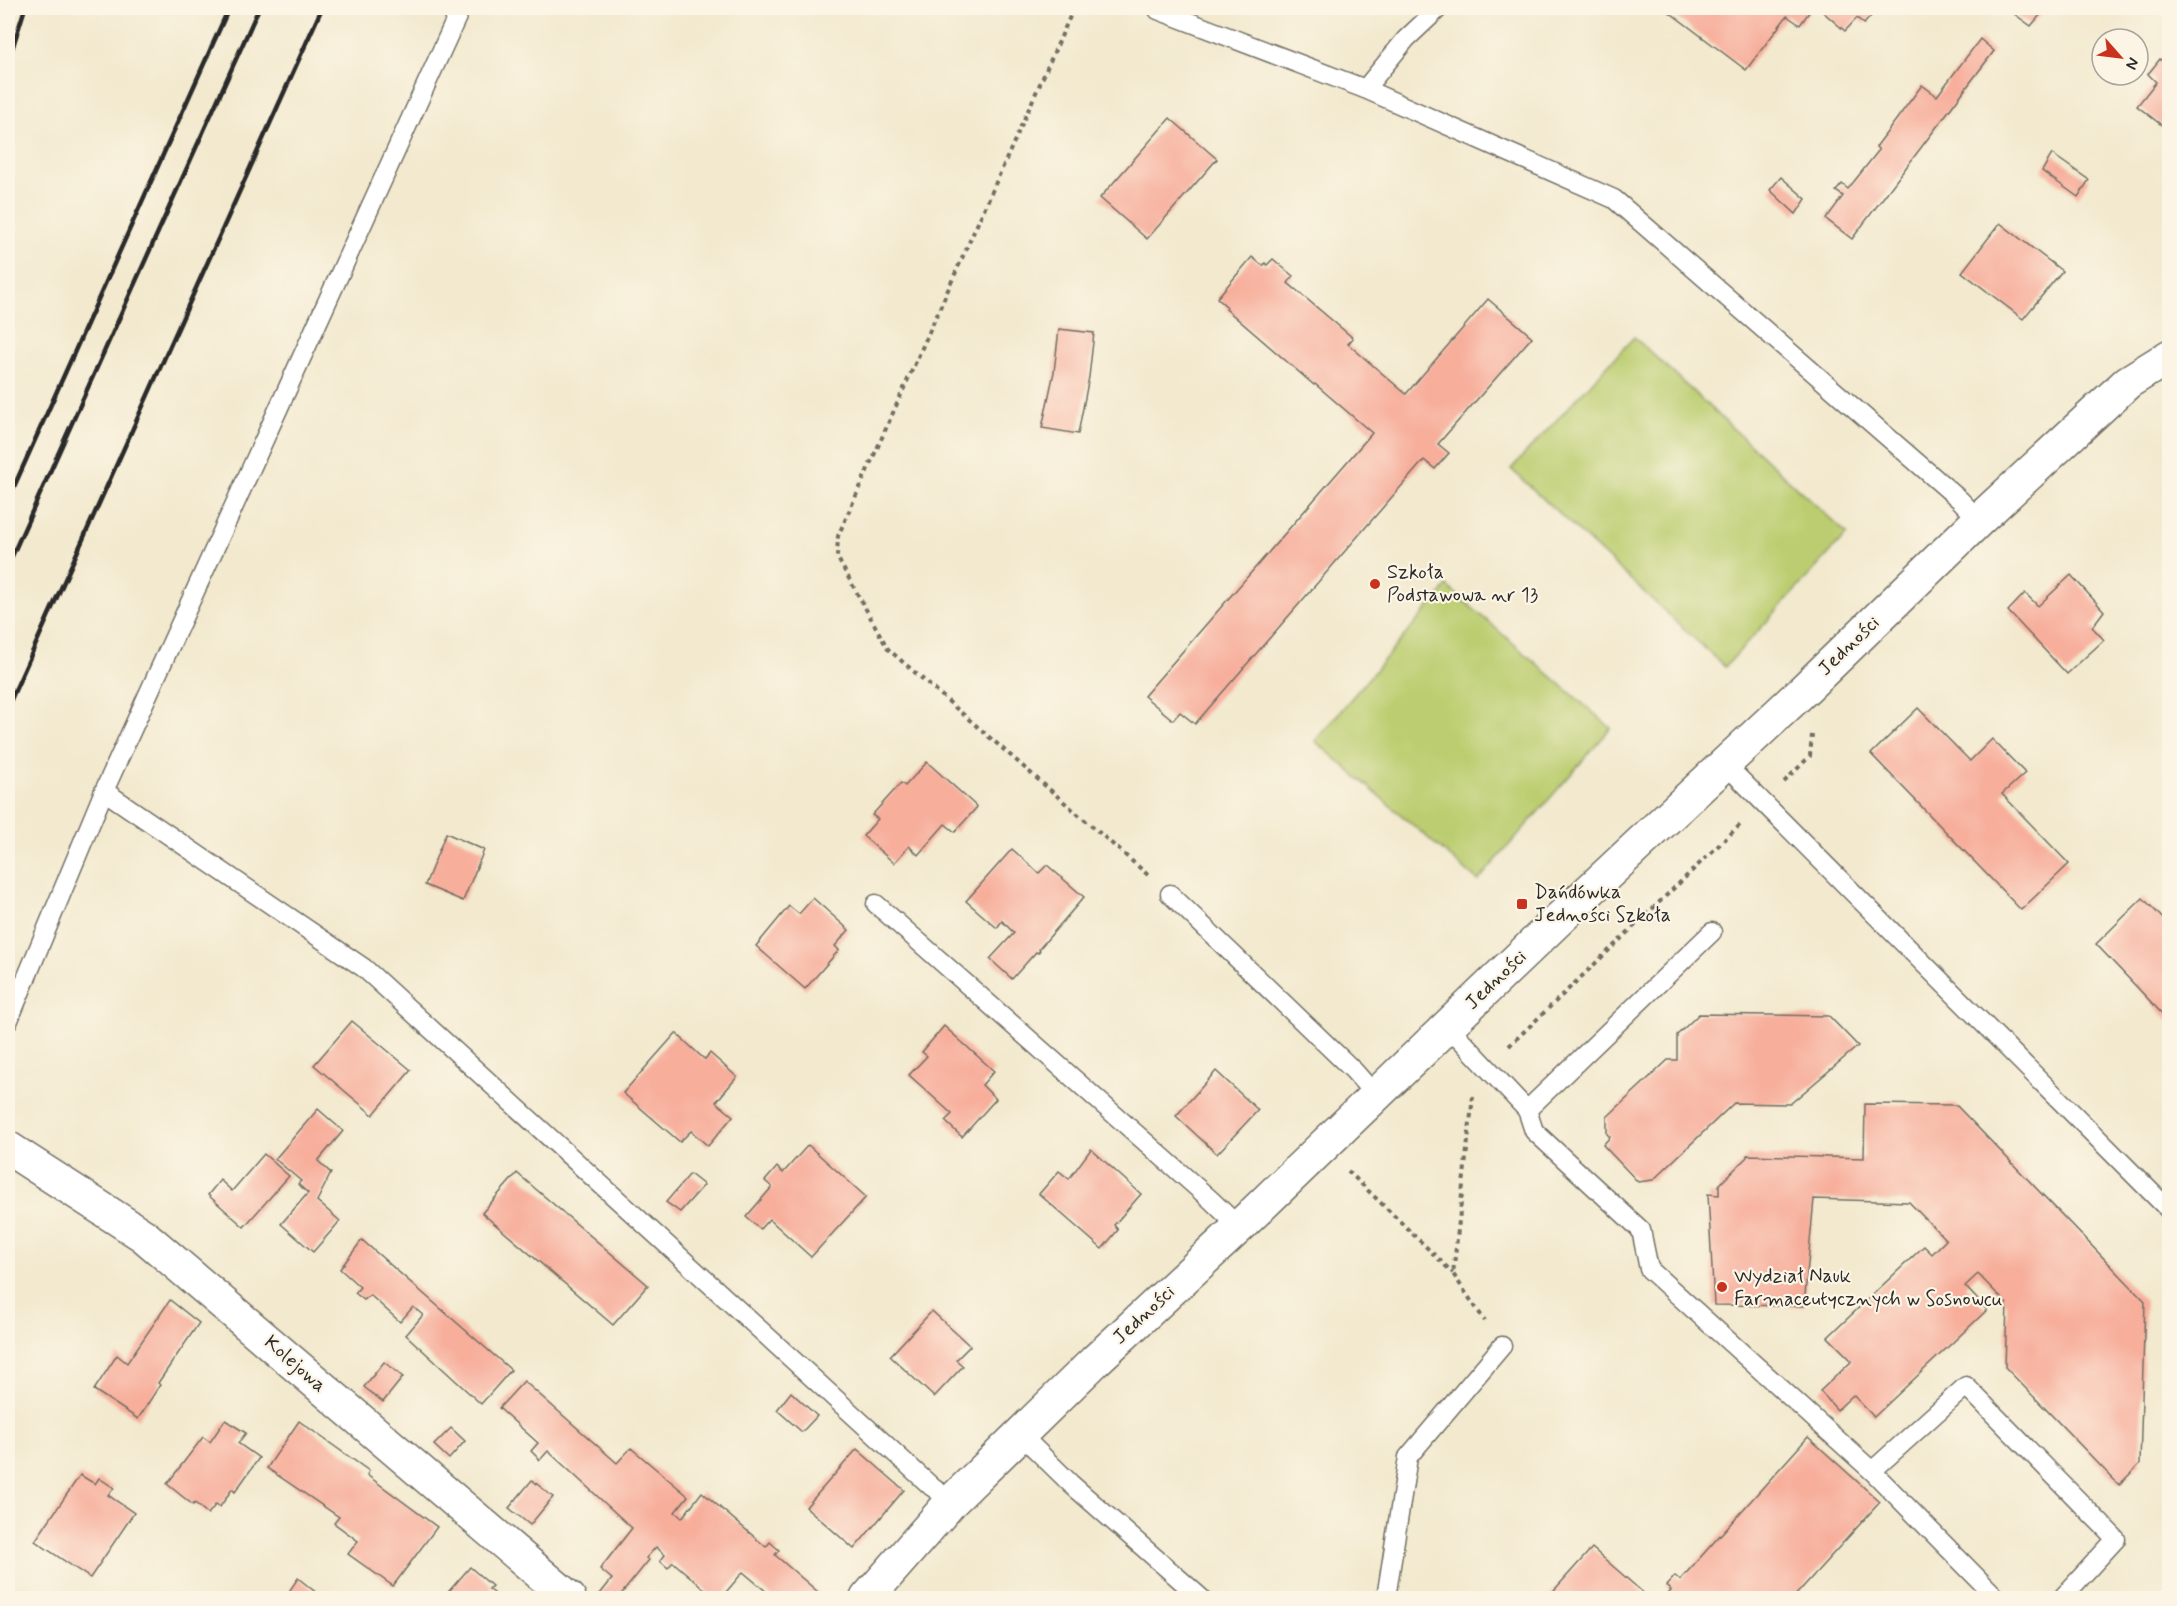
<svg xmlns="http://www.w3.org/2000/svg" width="2177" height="1606" font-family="Mynerve,sans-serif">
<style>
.green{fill:#bbcd70;stroke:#737c4e;stroke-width:1.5}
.building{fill:#f7af9c}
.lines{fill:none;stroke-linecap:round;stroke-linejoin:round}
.service-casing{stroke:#716e64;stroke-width:21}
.minor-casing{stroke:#716e64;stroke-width:36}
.path{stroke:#716e64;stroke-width:4;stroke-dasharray:4.5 4.5;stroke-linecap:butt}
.service{stroke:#fff;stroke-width:18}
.minor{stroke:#fff;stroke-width:33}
.rail{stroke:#2b2b2b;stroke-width:4.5}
.poi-dot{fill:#c8321e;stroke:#fcf5e5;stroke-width:2}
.labels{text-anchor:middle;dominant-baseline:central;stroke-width:4.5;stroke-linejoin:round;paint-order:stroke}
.poi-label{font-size:20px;fill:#2b2b2b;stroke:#fcf5e5;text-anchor:start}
.street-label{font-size:20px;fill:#2b2b2b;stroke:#fcf5e5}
</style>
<rect width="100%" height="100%" fill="#fcf5e5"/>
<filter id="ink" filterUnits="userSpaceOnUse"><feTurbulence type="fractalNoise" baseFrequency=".0167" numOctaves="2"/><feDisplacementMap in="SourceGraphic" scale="12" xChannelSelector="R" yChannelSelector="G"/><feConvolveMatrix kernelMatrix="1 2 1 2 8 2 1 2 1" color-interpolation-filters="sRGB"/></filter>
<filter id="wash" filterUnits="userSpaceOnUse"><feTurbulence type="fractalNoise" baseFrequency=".008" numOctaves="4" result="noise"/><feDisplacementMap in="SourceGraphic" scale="24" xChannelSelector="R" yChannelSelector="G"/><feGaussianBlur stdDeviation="1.35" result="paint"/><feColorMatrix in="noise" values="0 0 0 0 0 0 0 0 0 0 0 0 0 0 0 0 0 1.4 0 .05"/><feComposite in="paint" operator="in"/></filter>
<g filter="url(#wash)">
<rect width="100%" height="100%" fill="#f2e9ce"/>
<g class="green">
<polygon points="1634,337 1847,534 1725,667 1511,469"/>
<polygon points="1447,586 1611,728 1478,881 1315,741"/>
</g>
<g id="blocks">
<g class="building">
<polygon points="1664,8 1777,9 1812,8 1800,25 1787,16 1746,70"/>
<polygon points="1827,8 1878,8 1864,24 1857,18 1845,31 1823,12"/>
<polygon points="2006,8 2046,8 2031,26"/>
<polygon points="1980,39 1994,51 1852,239 1826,219 1843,196 1836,191 1842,184 1848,189 1879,150 1876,147 1922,85 1937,96"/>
<polygon points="2160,59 2169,66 2168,130 2137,106 2156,82 2148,74"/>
<polygon points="1170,118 1217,159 1147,239 1100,198"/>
<polygon points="2052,154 2089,180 2078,197 2042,171"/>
<polygon points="1781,177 1806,199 1796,214 1770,190"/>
<polygon points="2000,223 2062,271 2023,319 1962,272"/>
<polygon points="1252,257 1263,266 1265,263 1267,265 1273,259 1293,276 1288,283 1353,338 1348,344 1406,394 1488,299 1532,337 1438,444 1449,453 1435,469 1424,460 1195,724 1180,712 1173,720 1144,696 1372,433 1315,384 1314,385 1226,309 1227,307 1217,298"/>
<polygon points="1059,329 1094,333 1089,377 1078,434 1042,428 1054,372"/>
<polygon points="2071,575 2104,611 2092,627 2104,640 2067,674 2008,611 2025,593 2038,606"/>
<polygon points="1918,708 1970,761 1992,739 2025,773 2002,794 2069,864 2021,910 1871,754"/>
<polygon points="927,762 977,807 955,832 945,824 918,855 909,846 894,863 863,836 878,819 872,815 901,783 905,786"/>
<polygon points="446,833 484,850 463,901 425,885"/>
<polygon points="1012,849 1039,873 1047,865 1084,897 1039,949 1040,950 1038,953 1036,952 1012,979 990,959 1014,933 1002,921 997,928 966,901"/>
<polygon points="813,898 849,930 835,946 839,950 805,989 756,946 789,906 799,914"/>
<polygon points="2143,898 2169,925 2169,1021 2096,944"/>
<polygon points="1699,1014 1829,1016 1858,1046 1790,1104 1734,1103 1653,1180 1638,1182 1603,1145 1610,1137 1607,1134 1607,1117 1668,1060 1677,1060 1677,1035"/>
<polygon points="352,1021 411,1070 373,1115 314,1065"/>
<polygon points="944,1026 994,1071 982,1085 996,1099 962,1137 945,1121 952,1114 909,1075 927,1056 922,1052"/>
<polygon points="676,1033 703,1058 705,1059 710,1053 737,1077 716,1102 733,1116 708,1146 691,1131 680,1142 623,1093"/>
<polygon points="1216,1071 1258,1110 1217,1154 1176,1116"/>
<polygon points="1865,1104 1956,1105 2145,1301 2140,1464 2119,1485 2005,1367 2007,1304 1978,1274 1965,1286 1987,1310 1874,1417 1853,1395 1837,1410 1820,1391 1852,1361 1828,1337 1924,1246 1932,1254 1946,1240 1909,1202 1814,1199 1804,1306 1714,1305 1708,1194 1719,1195 1719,1185 1747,1157 1747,1155 1864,1158"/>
<polygon points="318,1109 343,1131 318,1161 331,1173 317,1201 340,1221 313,1252 281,1224 308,1193 298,1184 301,1181 275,1159"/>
<polygon points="808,1145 866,1197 811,1257 769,1219 760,1229 746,1217 772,1187 765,1181 777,1167 783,1173"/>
<polygon points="1091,1149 1141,1194 1114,1225 1118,1230 1102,1249 1039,1194 1059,1171 1069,1179"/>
<polygon points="264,1154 289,1176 244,1227 208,1195 220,1180 232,1191"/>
<polygon points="517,1173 648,1285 613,1325 482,1213"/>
<polygon points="690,1174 704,1185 680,1212 666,1202"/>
<polygon points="362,1240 511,1370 481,1404 406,1335 423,1315 413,1307 400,1322 370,1295 364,1300 355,1293 360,1287 340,1269"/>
<polygon points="170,1300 199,1323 158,1383 160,1385 138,1419 94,1390 117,1355 127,1363"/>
<polygon points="932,1311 970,1346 956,1360 963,1366 934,1397 890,1356"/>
<polygon points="384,1362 403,1377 383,1402 364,1387"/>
<polygon points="524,1381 617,1463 631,1448 688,1496 675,1512 682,1518 702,1492 766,1547 770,1542 779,1550 775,1555 825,1598 774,1598 743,1572 721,1598 704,1598 709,1593 673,1562 668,1568 660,1561 665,1555 656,1547 646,1558 649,1560 619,1597 616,1594 612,1598 605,1598 600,1594 612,1579 600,1569 632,1528 548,1451 540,1460 531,1451 538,1443 499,1408"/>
<polygon points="791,1392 817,1416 802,1432 777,1410"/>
<polygon points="225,1420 246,1433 238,1443 259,1458 235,1492 232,1489 220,1507 216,1504 208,1514 195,1503 193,1505 167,1484 203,1437 210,1442"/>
<polygon points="299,1421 369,1471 367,1475 437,1527 393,1586 348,1554 358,1541 334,1523 339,1517 267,1468"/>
<polygon points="451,1428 465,1441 449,1459 434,1445"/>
<polygon points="1808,1437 1880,1502 1793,1598 1664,1598 1671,1591 1666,1586 1675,1576 1680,1580"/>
<polygon points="857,1449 904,1490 854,1549 806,1507"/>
<polygon points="80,1475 95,1484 99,1478 114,1488 108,1495 134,1513 90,1578 35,1541"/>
<polygon points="532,1480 553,1497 530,1525 509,1508"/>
<polygon points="1592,1548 1623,1575 1649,1598 1547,1598"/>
<polygon points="470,1567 492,1586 489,1589 500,1598 443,1598"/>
<polygon points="298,1578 323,1598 294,1598 288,1593"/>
</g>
</g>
</g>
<g filter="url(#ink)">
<use href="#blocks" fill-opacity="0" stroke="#716e64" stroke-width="1.5"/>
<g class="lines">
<g class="service-casing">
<g id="service">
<polyline points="1158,10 1365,89 1614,199 1960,500 1979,520"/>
<polyline points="1365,89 1406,39 1439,8"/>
<polyline points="1725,764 2170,1211"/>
<polyline points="104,791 364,968 932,1487 952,1501"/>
<polyline points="1170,894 1354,1071 1375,1095"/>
<polyline points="876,904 1211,1200 1239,1227"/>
<polyline points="8,1022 104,791 461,8"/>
<polyline points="1448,1026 1527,1110 1712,932"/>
<polyline points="1527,1110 1534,1131 1641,1230 1649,1269 1872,1471 1997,1598"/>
<polyline points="1021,1435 1071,1484 1201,1598"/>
<polyline points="1872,1471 1966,1386 2116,1539 2062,1598"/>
<polyline points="1386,1598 1408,1457 1502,1346"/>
</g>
</g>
<g class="minor-casing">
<g id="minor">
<polyline points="8,1148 144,1236 569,1598"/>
<polyline points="867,1598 952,1501 1095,1361 1239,1227 1556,922 1809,685 1979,520 2128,382 2170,356"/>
</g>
</g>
<g class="path">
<polyline points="1130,11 1072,12 838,536 837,557 888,649 1148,875"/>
<polyline points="1784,782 1810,756 1812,735"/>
<polyline points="1509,1046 1742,823"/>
<polyline points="1473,1096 1453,1274 1485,1321"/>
<polyline points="1348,1171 1453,1273"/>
</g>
<use href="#service" class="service"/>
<use href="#minor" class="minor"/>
<g class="rail">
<polyline points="8,62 25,8"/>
<polyline points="8,500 229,8"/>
<polyline points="8,565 259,8"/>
<polyline points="8,706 322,8"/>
</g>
</g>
</g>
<g class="poi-dot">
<circle cx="1375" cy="584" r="6"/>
<rect x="1516" y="898" width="12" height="12" rx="3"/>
<circle cx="1722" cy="1287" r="6"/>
</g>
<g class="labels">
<g class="poi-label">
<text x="1387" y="572">Szkoła<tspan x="1387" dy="23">Podstawowa nr 13</tspan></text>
<text x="1534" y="892">Dańdówka<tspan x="1534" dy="23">Jedności Szkoła</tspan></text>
<text x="1734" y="1276">Wydział Nauk<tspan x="1734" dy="23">Farmaceutycznych w Sosnowcu</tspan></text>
</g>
<g class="street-label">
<text transform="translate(1849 646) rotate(-44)">Jedności</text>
<text transform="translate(1496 980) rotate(-44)">Jedności</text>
<text transform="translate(1144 1315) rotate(-43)">Jedności</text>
<text transform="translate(295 1364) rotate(41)">Kolejowa</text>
</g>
</g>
<rect width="2177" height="1606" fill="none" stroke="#fcf5e5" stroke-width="30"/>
<g transform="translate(2120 57) rotate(118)"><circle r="28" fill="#fcf5e5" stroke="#a8a49b" stroke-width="1.5"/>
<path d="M0-4.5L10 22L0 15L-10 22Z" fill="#c8321e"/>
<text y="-9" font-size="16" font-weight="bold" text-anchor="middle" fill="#2b2b2b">N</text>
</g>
</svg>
